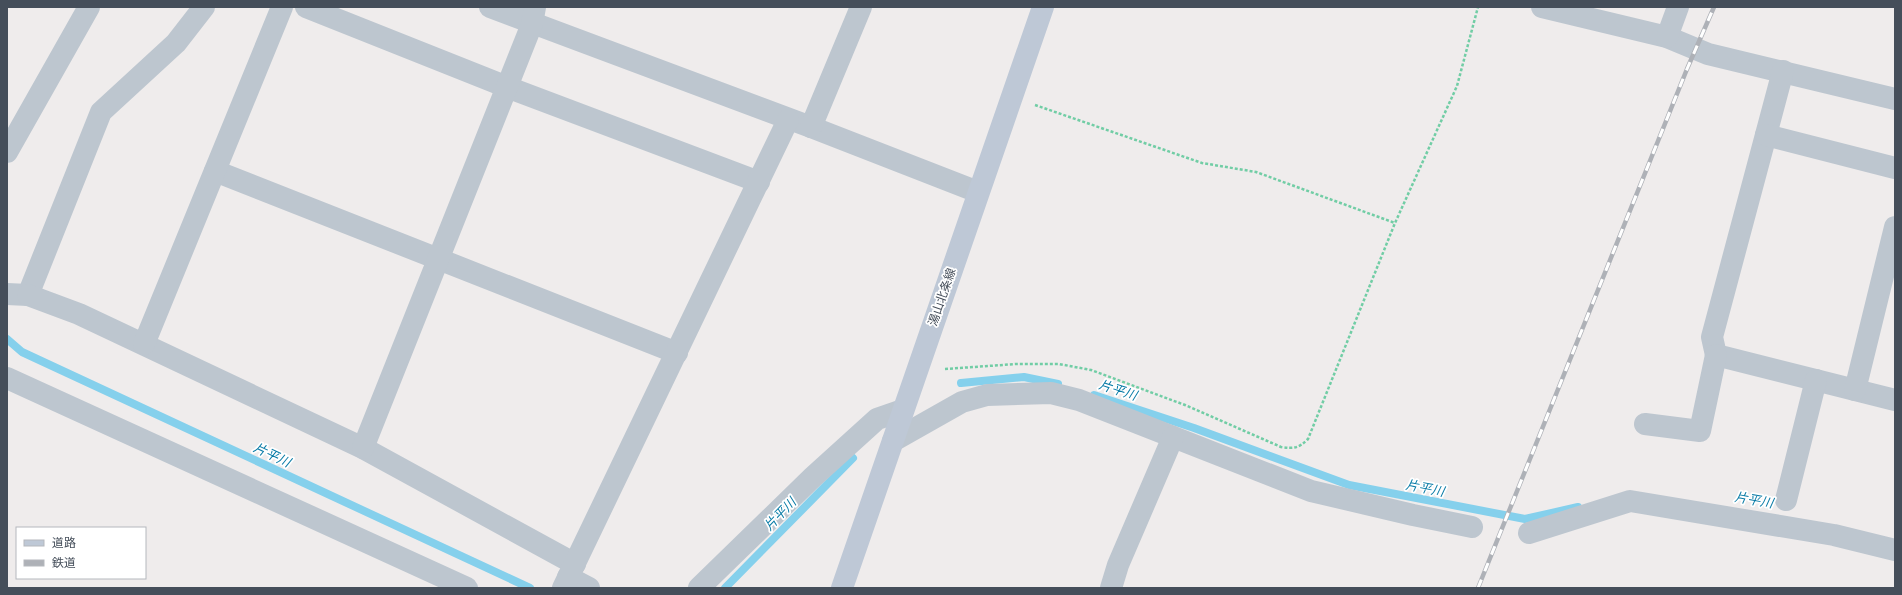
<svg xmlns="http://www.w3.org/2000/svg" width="1902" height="595" font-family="'Asap Condensed','Noto Sans JP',sans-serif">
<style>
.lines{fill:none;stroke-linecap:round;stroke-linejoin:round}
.stream{stroke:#85d0ec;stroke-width:8}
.path{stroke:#71cda5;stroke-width:2.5;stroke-dasharray:3 2;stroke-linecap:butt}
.minor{stroke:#bdc6cf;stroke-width:22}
.secondary{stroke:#bec8d6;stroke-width:22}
.rail-casing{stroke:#aeb1b7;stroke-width:4.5}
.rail{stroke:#fff;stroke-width:3;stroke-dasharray:9;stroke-linecap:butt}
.labels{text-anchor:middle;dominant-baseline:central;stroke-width:3.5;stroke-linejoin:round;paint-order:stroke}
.street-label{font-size:12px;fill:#454e5a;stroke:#fff}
.water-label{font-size:13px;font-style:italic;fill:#0a7ca7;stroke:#fff}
</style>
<rect width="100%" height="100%" fill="#efecec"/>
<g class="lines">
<g class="stream">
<polyline points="7,339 22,352 530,588"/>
<polyline points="961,383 1024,377 1058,384"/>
<polyline points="1094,395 1194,428 1349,485 1525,519 1578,507"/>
<polyline points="725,588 853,458"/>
</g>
<g class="path">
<polyline points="1035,105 1202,163 1256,172 1395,223"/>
<path d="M 945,369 L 1016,364 L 1059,364 L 1091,370 L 1185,405 L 1281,447 C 1294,449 1299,448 1308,439 L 1395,223 L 1457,86 L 1478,7"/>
</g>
<g class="minor">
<polyline points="306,7 507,87 759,182"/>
<polyline points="490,7 811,127 978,192"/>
<polyline points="1542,7 1667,37 1708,54 1895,99"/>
<polyline points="1667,37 1678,7"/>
<polyline points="1783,71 1712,337 1716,355 1895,400"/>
<polyline points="811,127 861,7"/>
<polyline points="1766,135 1895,168"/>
<polyline points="7,152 89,7"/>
<polyline points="215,171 677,353"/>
<polyline points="7,294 28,295 101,112 176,43 204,7"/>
<polyline points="28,295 79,314 363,448 575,564"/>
<polyline points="144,344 282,7"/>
<polyline points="7,378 467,588"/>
<polyline points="1855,390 1895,227"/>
<polyline points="1645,424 1700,431 1716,355"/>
<polyline points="893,441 962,402 987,395 1051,393 1079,400 1311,491 1413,515 1472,527"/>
<polyline points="363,448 532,24 535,7"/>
<polyline points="1786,500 1816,380"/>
<polyline points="1529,533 1630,501 1834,535 1895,550"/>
<polyline points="568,577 589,588"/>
<polyline points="563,588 788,120"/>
<polyline points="699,588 813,477 877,419 903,410"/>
<polyline points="1111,588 1118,565 1173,437"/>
</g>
<polyline class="secondary" points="842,588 1043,7"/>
<g class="rail-casing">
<polyline id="rail" points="1478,588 1687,69 1714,7"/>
</g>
<use href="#rail" class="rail"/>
</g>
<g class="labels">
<g class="street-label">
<text transform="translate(942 297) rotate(-71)">湯山北条線</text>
</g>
<g class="water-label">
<text transform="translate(1118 390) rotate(18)">片平川</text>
<text transform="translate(272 455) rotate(25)">片平川</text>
<text transform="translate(1425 488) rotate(11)">片平川</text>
<text transform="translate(1754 500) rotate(10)">片平川</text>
<text transform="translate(780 514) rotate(-46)">片平川</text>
</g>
</g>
<rect width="1902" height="595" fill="none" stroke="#454e5a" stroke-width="16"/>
<rect x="16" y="527" width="130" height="52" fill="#ffffff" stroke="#b5b8bd"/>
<rect x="24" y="540" width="20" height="6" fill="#bec8d6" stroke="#b5b8bd"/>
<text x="52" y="547" font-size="12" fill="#454e5a">道路</text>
<rect x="24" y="560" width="20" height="6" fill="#aeb1b7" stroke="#b5b8bd"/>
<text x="52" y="567" font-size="12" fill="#454e5a">鉄道</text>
</svg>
